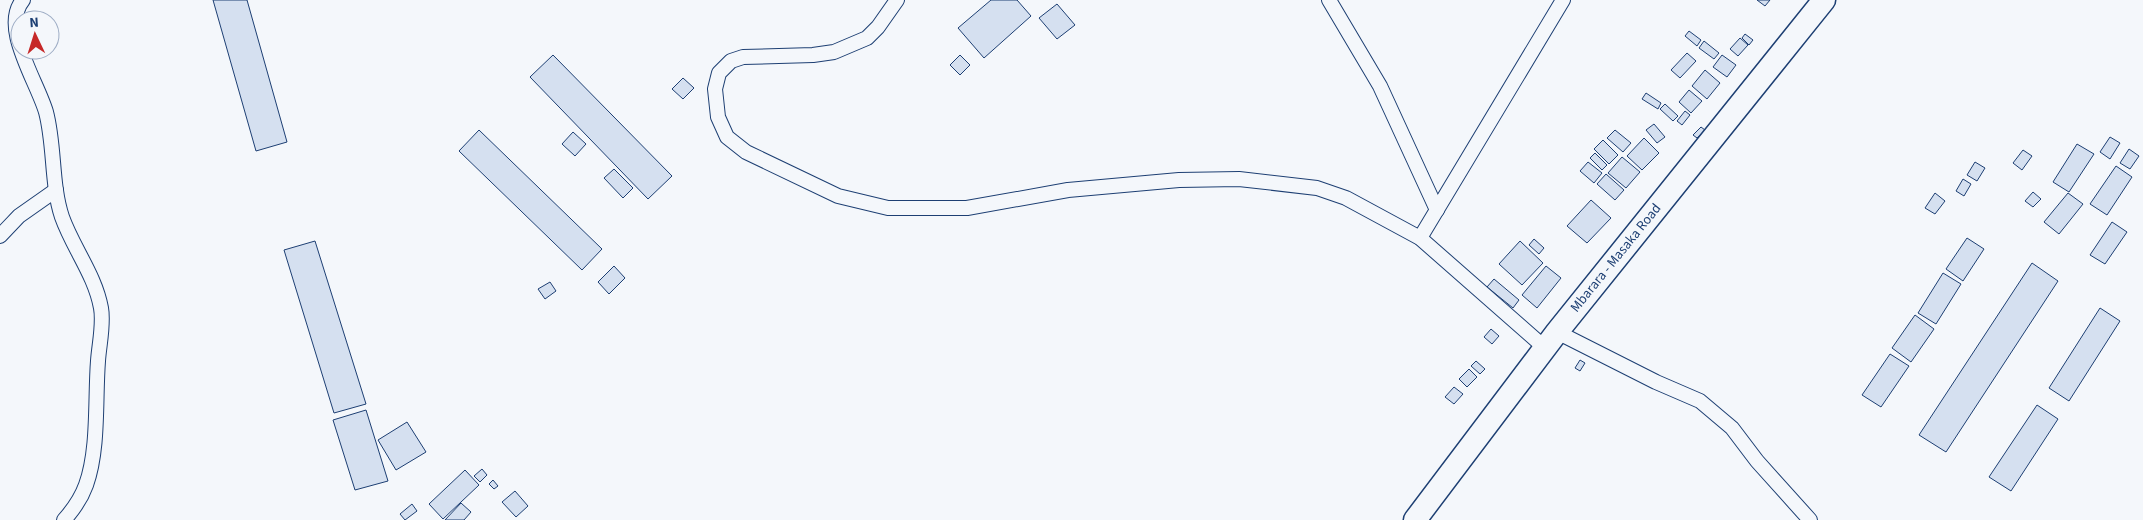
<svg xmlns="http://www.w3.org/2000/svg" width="2143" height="520" font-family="'Source Sans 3',sans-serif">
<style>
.building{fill:#d5e0f0;stroke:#1d3f73}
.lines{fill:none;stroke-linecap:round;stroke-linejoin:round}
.minor-casing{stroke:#1d3f73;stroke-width:16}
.trunk-casing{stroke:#1d3f73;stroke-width:25}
.minor{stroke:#f4f7fb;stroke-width:14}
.trunk{stroke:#f4f7fb;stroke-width:22}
.labels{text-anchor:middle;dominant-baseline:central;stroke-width:4;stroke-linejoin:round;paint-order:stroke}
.street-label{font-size:14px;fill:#1d3f73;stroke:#f4f7fb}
</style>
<rect width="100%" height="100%" fill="#f4f7fb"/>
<g class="building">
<polygon points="213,0 247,0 287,142 256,151"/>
<polygon points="991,0 1017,0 1031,16 984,58 958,28"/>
<polygon points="1757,0 1770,0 1765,6"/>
<polygon points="1057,4 1075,25 1057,39 1039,18"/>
<polygon points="1689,31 1701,40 1697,46 1685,36"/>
<polygon points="1745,34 1753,40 1749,45 1742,38"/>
<polygon points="1740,38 1748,45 1738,56 1730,49"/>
<polygon points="1704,41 1719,53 1714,59 1699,48"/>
<polygon points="1687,53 1696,61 1680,78 1671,70"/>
<polygon points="553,55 672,176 648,199 530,77"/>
<polygon points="960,55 970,65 960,75 950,65"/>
<polygon points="1722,55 1736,65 1727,77 1713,67"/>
<polygon points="1705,70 1720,83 1707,99 1692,86"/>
<polygon points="683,78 694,88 683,99 672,89"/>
<polygon points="1689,90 1702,101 1691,113 1679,102"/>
<polygon points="1646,93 1661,103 1658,109 1642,99"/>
<polygon points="1665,104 1678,116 1673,121 1660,109"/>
<polygon points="1685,111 1690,115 1682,125 1677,121"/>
<polygon points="1654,124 1665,137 1657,143 1646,130"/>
<polygon points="1701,127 1705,130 1697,138 1693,135"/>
<polygon points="479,130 602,249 582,270 459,151"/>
<polygon points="1615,130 1631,143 1623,152 1607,138"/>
<polygon points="573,132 586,144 575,156 562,144"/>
<polygon points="2110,137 2120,143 2110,159 2100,152"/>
<polygon points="1644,138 1659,153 1642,170 1627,156"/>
<polygon points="1603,140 1618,155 1609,164 1594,149"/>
<polygon points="2077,144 2094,154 2069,192 2053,182"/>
<polygon points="2129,149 2139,156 2130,169 2120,163"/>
<polygon points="2023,150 2032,156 2022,170 2013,163"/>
<polygon points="1595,153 1607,165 1602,170 1590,158"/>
<polygon points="1622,157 1640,172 1626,188 1608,173"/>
<polygon points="1588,162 1602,173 1594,183 1580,171"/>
<polygon points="1975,162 1985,168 1977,181 1967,175"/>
<polygon points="2116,166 2132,177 2107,215 2090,204"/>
<polygon points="614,169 633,188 623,198 604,178"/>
<polygon points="1606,174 1624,190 1615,200 1597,184"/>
<polygon points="1963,179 1971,184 1964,196 1956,191"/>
<polygon points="2033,192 2041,199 2033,207 2025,201"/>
<polygon points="1935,193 1945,201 1935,214 1925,208"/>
<polygon points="2068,193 2083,204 2059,234 2044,222"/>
<polygon points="1591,200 1611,218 1587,243 1567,226"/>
<polygon points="2112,222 2127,232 2105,264 2090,255"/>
<polygon points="1967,238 1984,249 1963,281 1946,269"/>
<polygon points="1534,239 1544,248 1539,254 1529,245"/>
<polygon points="315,241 366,404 334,413 284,250"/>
<polygon points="1520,241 1543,263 1522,285 1499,264"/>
<polygon points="2032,263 2058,281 1946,452 1919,435"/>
<polygon points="614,266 625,278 609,294 598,282"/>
<polygon points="1546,266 1561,278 1537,308 1522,295"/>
<polygon points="1943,273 1961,284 1936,324 1918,313"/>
<polygon points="1494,279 1519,300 1513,308 1487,287"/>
<polygon points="550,282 556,291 545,299 538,289"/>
<polygon points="2100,308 2120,321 2069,401 2049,388"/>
<polygon points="1915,315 1934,329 1911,362 1892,348"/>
<polygon points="1491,329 1499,336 1492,344 1484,337"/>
<polygon points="1890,354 1909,366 1881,407 1862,395"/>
<polygon points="1580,360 1585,363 1580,371 1575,368"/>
<polygon points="1476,361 1485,369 1480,374 1471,366"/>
<polygon points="1469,369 1477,377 1467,387 1459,379"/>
<polygon points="1454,387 1463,394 1454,404 1445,397"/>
<polygon points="2037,405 2058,419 2011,491 1989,477"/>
<polygon points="366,410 388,481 355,490 333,420"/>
<polygon points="407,422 426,452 396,470 378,440"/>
<polygon points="482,469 487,475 480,482 474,476"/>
<polygon points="465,470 479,485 443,519 429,504"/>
<polygon points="493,480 498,486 494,489 489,484"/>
<polygon points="515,491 528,506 516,517 502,502"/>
<polygon points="461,503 471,512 464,520 445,520"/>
<polygon points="412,504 417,511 405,520 400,514"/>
</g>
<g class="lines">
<g class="minor-casing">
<g id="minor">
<path d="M 23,0 C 0,27 37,81 46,112 C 55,146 51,184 62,217 C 73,248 95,275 101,308 C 104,324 99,345 98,361 C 95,399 99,449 86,485 C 81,499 73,510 64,520"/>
<polyline points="897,0 878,27 867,38 834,52 813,55 743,57 731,61 719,73 715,89 718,117 727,137 746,152 838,196 888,208 967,208 1068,190 1179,180 1239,179 1317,188 1346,198 1420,238 1544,347"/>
<polyline points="1329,0 1380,86 1437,210"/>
<polyline points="0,236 19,216 56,190"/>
<polyline points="1420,238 1563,0"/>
<polyline points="1557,332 1656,382 1700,401 1732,428 1757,461 1810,520"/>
</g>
</g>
<g class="trunk-casing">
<polyline id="trunk" points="1415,520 1557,332 1824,0"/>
</g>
<use href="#minor" class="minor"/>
<use href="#trunk" class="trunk"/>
</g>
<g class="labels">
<g class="street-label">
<text transform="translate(1616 258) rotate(-51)">Mbarara - Masaka Road</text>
</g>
</g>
<g transform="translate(35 35) rotate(356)"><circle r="24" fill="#f4f7fb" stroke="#9eadc5"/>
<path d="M0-4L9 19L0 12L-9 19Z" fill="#c62828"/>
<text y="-8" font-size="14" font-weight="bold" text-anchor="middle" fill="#1d3f73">N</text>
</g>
</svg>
